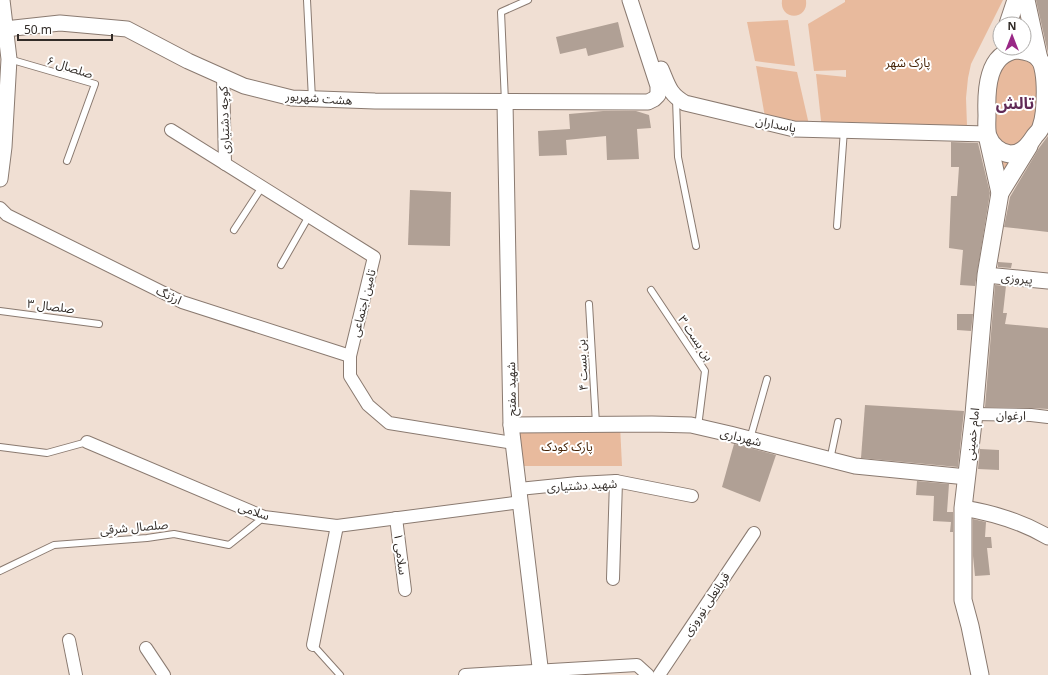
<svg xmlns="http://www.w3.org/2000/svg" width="1048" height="675" font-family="'Noto Sans','Noto Sans Arabic',sans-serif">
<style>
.green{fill:#e8ba9d}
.building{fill:#b0a095}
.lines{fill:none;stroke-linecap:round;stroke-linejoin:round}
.service-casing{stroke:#8a7a70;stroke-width:8}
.minor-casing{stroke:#8a7a70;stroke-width:14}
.tertiary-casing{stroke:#8a7a70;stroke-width:17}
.secondary-casing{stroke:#8a7a70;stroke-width:19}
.service{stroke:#fff;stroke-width:6}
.minor{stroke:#fff;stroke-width:12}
.tertiary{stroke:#fff;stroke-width:15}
.secondary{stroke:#fff;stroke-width:17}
.labels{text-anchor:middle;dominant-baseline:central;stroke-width:4;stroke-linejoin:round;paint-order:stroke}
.park-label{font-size:12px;fill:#442104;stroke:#fff}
.street-label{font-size:12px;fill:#322c28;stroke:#fff}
.district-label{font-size:16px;font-weight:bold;fill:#612a56;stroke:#fff}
</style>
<rect width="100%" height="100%" fill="#f0dfd3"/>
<g class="green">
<path d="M 782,0 L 806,0 C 809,21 779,21 782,0 Z"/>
<polygon points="845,0 1003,0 971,64 968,78 966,98 967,126 847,122 822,130 816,74 846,77 846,70 814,71 808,24 845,2"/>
<polygon points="1026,0 1045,107 1000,193 991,72 1024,48 1024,24 1008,24"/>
<polygon points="788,20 795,66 755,61 747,22"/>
<polygon points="756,66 797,72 810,129 765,117"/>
<polygon points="620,425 622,466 517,466 512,426"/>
</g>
<g class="building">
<polygon points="1036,0 1048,0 1048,53"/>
<polygon points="618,22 624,47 588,56 586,48 560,54 556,37"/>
<polygon points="603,111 636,111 649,115 651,128 637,129 639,159 607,160 606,136 566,140 567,155 539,156 538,131 570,129 569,114"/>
<polygon points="1048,136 1048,232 1004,227 1010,197 1039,148"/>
<polygon points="951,142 978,143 990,193 975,286 960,285 963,250 949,248 951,196 957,196 959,167 951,167"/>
<polygon points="410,190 451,192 450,246 408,245"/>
<polygon points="998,262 1012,263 1011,268 998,267"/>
<polygon points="995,285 1006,286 1003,313 1007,313 1005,324 1048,328 1048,409 1031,408 985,407"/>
<polygon points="957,314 973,314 971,331 957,330"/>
<polygon points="865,405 964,411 958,467 861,458"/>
<polygon points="734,444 776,455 760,502 722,487"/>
<polygon points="980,449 999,450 999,470 978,469"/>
<polygon points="917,481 949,484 947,512 953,512 953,532 950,532 951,522 933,521 934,496 916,495"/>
<polygon points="973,519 986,522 985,537 991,537 992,548 987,548 990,575 975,576 973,556"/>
</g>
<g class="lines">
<g class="service-casing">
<g id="service">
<polyline points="307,0 312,99"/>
<polyline points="9,59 95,84 67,161"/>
<polyline points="676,99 678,157 696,246"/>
<polyline points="505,102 501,12 528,0"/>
<polyline points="837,226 844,130"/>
<polyline points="234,230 262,187"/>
<polyline points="281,265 309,216"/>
<polyline points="651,290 705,371 698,427"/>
<polyline points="589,304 596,424"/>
<polyline points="0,311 99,324"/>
<polyline points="750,439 767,379"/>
<polyline points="0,447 47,453 87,442"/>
<polyline points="830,460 838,422"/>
<polyline points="0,571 54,545 147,538 174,534 229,545 264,517"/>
<polyline points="313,645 340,675"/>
</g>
</g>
<g class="minor-casing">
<g id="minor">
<polyline points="223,76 225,164"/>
<polyline points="171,130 374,257 350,356 350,376 368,405 389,423 513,443"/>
<polyline points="0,208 7,215 182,302 350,356"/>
<polyline points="974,414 1031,415 1048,417"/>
<polyline points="87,442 264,517 337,526 521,502"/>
<polyline points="519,489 578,483 616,481 692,496"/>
<polyline points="396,518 405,590"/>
<polyline points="613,579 616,481"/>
<polyline points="69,640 76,675"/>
<polyline points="313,645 337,526"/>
<polyline points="146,648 164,675"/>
<polyline points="465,675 637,665 648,675"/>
<polyline points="659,675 754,533"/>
</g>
</g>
<g class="tertiary-casing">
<g id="tertiary">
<polyline points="5,29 60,23 127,29 188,61 244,86 292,98 375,101 648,102 654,99 658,95 658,86 630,0"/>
<path d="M 661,69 C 668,85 669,94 685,103 L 794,129 L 987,134"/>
<polyline points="505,102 511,425 541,675"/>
<polyline points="0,179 4,147 9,59 2,0"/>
<polyline points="986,275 1048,281"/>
<polyline points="511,425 652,424 691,425 730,434 855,466 967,477"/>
<path d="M 963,508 C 993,513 1021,521 1048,537"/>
</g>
</g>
<g class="secondary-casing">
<g id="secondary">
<polyline points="1026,0 1039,59"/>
<polyline points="1008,24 1016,0"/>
<path d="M 1017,50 C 1024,51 1034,52 1039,59 C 1048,69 1046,114 1041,127 C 1040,131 1036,134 1034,137 C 1028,146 1022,154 1010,154 C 1000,153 991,145 988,136 C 986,130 987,121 987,115 C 986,91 987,53 1017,50 Z"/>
<polyline points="1000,193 1029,146"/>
<polyline points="980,675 970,626 963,600 963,508 974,414 986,275 1000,193 987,135"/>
</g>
</g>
<use href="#service" class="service"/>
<use href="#minor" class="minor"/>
<use href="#tertiary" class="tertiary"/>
<use href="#secondary" class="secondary"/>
</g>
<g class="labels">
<g class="park-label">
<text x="908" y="62">پارک شهر</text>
<text x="567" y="446">پارک کودک</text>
</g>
<g class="street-label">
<text transform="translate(70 67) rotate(18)">صلصال ۶</text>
<text transform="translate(319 98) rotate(4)">هشت شهریور</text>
<text transform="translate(224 120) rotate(-92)">کوچه دشتیاری</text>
<text transform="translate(776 124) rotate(11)">پاسداران</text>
<text transform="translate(1017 278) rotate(5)">پیروزی</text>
<text transform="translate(169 295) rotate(25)">ارژنگ</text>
<text transform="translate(363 303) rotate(-76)">تامین اجتماعی</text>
<text transform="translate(51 306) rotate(7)">صلصال ۳</text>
<text transform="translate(696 338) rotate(56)">بن بست ۳</text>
<text transform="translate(582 365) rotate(-93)">بن بست ۴</text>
<text transform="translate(511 389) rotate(-91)">شهید مفتح</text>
<text transform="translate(1011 415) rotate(1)">ارغوان</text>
<text transform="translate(972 434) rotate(-84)">امام خمینی</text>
<text transform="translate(741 437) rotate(14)">شهرداری</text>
<text transform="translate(582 485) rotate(-3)">شهید دشتیاری</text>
<text transform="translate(254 511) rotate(19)">سلامی</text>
<text transform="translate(134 527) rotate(-5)">صلصال شرقی</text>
<text transform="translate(401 554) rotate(83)">سلامی ۱</text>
<text transform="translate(706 604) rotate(-56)">قربانعلی نوروزی</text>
</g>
<g class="district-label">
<text x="1015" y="103">تالش</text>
</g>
</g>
<g transform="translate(1012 36)"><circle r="19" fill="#ffffff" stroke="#adaba9"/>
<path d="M0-3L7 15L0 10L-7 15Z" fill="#992886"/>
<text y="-6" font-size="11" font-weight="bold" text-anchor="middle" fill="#322c28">N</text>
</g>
<path d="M18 34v6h94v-6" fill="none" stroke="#322c28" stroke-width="2"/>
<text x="24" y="34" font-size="12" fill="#322c28" stroke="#ffffff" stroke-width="3" paint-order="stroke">50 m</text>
</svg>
